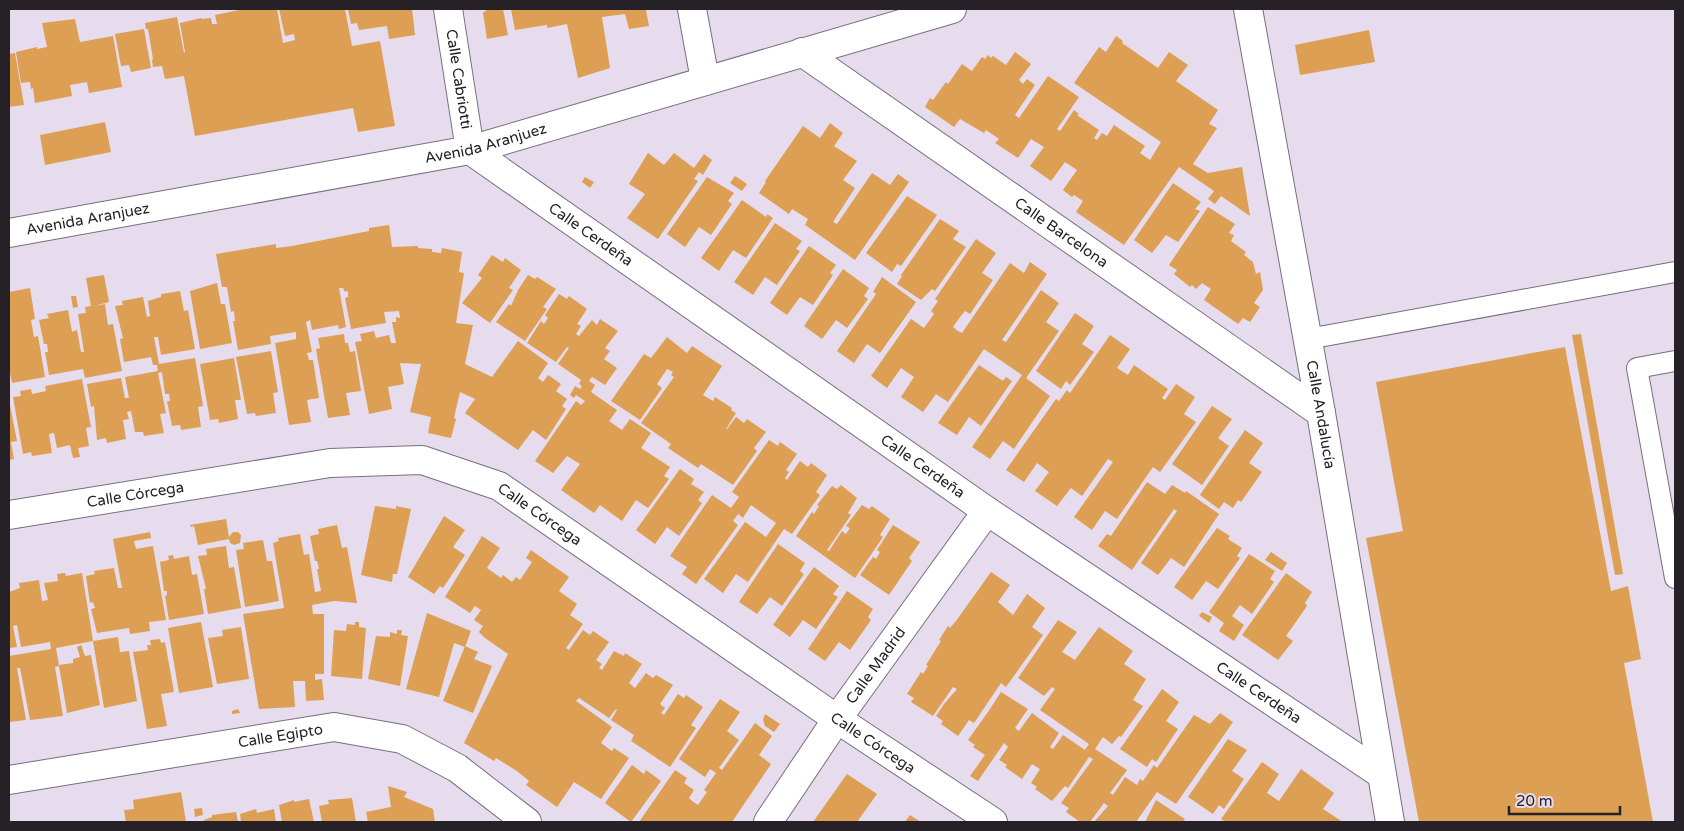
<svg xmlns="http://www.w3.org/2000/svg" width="1684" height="831" font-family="'Varela Round',sans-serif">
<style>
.building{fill:#dc9f54}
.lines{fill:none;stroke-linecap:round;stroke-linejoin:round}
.lane-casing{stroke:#786f7e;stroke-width:22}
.street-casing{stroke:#786f7e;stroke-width:30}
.secondary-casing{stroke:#786f7e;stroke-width:30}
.lane{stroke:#fff;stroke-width:20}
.street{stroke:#fff;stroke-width:28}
.secondary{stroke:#fff;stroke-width:28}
.labels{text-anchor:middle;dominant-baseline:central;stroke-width:4;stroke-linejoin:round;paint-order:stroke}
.street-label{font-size:15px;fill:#252127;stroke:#e6dced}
</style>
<rect width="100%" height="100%" fill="#e6dced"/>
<g class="building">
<polygon points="244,9 277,9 283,43 295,40 294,34 285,36 279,9 345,9 352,46 380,41 395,126 358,132 353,108 195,136 184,76 165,79 162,66 153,67 152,60 153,59 148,29 146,29 145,23 177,17 184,53 185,52 180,23 201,18 202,19 211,18 212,24 217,24 215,15"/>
<polygon points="348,9 412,9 415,35 389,39 387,26 359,30 357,23 351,24"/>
<polygon points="488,9 503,9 508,35 487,39 483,13"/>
<polygon points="511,9 649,9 646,10 649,26 629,29 625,14 602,17 610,68 578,78 567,24 547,28 547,25 515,30"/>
<polygon points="75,19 80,42 113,36 122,87 89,93 87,82 70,85 72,96 35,103 33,88 31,89 30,82 21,83 16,52 37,47 37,49 47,47 42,23"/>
<polygon points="144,29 151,68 131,72 129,65 121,66 115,34"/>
<polygon points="1369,30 1375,62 1300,75 1295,45"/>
<polygon points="1116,36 1123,41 1122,43 1158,68 1169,52 1188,65 1176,81 1218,110 1209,124 1217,128 1193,164 1208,173 1242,167 1250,216 1221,196 1215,204 1208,199 1214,191 1179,167 1124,245 1076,212 1083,201 1074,195 1072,197 1063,190 1077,170 1065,162 1051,181 1030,166 1044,147 1031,139 1018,158 995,143 999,139 986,130 984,133 960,119 954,127 925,107 930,98 933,100 946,82 948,84 962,64 972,71 982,57 985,59 988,55 991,58 993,56 1006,65 1015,52 1031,64 1019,80 1023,84 1027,79 1035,85 1015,115 1019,118 1048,76 1079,97 1057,129 1060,131 1074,110 1079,114 1077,115 1099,130 1094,138 1097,140 1102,133 1107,136 1114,125 1145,146 1140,153 1150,160 1161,142 1074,83 1099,47 1106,52"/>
<polygon points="15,53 24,105 9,107 9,54"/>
<polygon points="105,122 111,152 45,165 40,135"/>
<polygon points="830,123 843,133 834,146 857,161 843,180 855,188 833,222 837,224 872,173 890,185 898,174 909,182 855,260 805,225 808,219 792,209 789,214 759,193 766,182 765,181 803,126 820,138"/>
<polygon points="648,153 664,165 674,153 694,168 704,154 712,160 703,175 699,172 694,179 698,181 658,239 627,218 645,194 629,184"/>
<polygon points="735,176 747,184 742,191 730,183"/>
<polygon points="585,177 594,182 590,188 582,182"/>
<polygon points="707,177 734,193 728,201 732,204 711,235 699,227 685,247 667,234"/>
<polygon points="1173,183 1201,202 1195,209 1200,211 1178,242 1166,235 1152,253 1134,240"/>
<polygon points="907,196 937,215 901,266 897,264 892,272 866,253"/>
<polygon points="742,200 766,217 767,214 773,218 746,258 733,250 719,271 701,258"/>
<polygon points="1208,207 1235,224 1229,233 1234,235 1231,241 1246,252 1244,255 1253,262 1256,274 1260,272 1263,290 1254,303 1260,307 1250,322 1243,318 1238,324 1204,300 1211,289 1202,283 1196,289 1192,285 1190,287 1174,274 1177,270 1169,265"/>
<polygon points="940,219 959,231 953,239 966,247 935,291 932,289 921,300 897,284 902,276 901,275"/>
<polygon points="775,223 802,241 796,249 800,251 777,285 765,277 753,295 734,282"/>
<polygon points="389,225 392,247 418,246 418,248 432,249 432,252 441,253 442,248 462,252 459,272 464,273 456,323 473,325 465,364 492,377 518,341 548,363 538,378 543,382 548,375 561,384 556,391 567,399 562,406 566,409 546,440 533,430 518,450 465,413 475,399 460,392 454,418 456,419 451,438 428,433 431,417 410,412 421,364 400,363 404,384 388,387 392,409 369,414 355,342 362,341 360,334 374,331 376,338 389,335 391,343 396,343 392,322 396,322 396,317 400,318 399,311 384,312 386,323 351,329 345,298 348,297 348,291 345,292 343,288 339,288 346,327 339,329 338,325 312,330 310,320 306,322 312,352 307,353 309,360 313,360 319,398 307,400 311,422 289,425 275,343 296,339 296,332 270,336 271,344 238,350 233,321 235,321 234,311 231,312 227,287 222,287 216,254 276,244 276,248 292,246 369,231 369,228"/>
<polygon points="976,239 996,253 982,273 993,280 970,314 965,311 960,317 953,327 958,331 962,333 1010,263 1024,273 1030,262 1047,274 1002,340 1006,342 1041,290 1059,303 1046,322 1059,331 1026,378 1050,396 1014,449 1003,441 990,459 972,447 1022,375 984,349 948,402 936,394 923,412 901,397 914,377 901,368 887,388 871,376 911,319 924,328 934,314 931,311 938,301 935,299"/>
<polygon points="809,246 836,265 830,273 833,275 813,305 800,297 787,315 770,303"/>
<polygon points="492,255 503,262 505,258 521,270 509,288 513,290 490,323 462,303 482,278 478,275"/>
<polygon points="843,269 869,288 864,296 868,299 847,328 836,320 822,339 804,326"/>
<polygon points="104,275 109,302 94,306 105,304 108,325 113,324 122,371 85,378 83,369 49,375 45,352 48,352 47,344 44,344 39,320 49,318 47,314 68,310 72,332 77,330 81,352 84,352 78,314 86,313 85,307 91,306 86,278"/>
<polygon points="528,275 535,279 537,277 556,289 543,307 547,309 525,341 496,322 509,304 511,306 518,290"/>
<polygon points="882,277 916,302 880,353 867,344 854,363 837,351 876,294 873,292"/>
<polygon points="217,283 221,304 225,304 232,343 200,349 190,291"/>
<polygon points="30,288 35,319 31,320 34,337 38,336 45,377 12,383 9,368 9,292"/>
<polygon points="180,291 184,311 188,310 195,349 161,355 158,337 154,337 159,364 195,358 203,406 198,407 201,427 181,430 180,425 172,426 167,401 170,401 169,394 165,394 162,372 158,373 166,413 160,414 164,433 144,436 143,432 135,432 131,411 127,412 129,419 123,420 126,439 107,443 106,438 97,440 94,406 91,407 87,384 121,378 125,398 129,398 125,377 158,371 158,373 157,365 153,365 151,357 124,362 120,339 123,338 115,306 123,305 122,301 143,297 147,317 150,316 148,301 161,297 161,294"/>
<polygon points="559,294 567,299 569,296 587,309 577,324 581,326 576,334 579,336 592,320 597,325 600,319 618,331 605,348 610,351 604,359 617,368 605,385 592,377 589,381 595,385 591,392 617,410 609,421 622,430 630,419 651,433 641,448 670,467 664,476 669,479 648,508 636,500 622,521 600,505 594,513 561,490 580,464 567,456 553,473 535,461 576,401 581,405 585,401 576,395 574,398 570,395 575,386 580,389 582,386 579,384 581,380 558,364 569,348 567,347 556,362 527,343 541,321 544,324 548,318 545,315"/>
<polygon points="71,296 76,296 78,307 73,308"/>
<polygon points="1075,313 1094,326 1082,344 1094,352 1070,385 1066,381 1061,389 1036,371"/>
<polygon points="344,334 345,343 348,343 350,352 355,351 361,391 346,393 350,415 328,418 316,349 320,348 318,338"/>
<polygon points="1581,334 1623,574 1615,575 1572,335"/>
<polygon points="1110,335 1130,349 1117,368 1128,375 1134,365 1168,389 1162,398 1165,400 1176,384 1195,397 1184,414 1196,422 1160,472 1153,467 1117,519 1105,511 1092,530 1074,517 1113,462 1108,459 1082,496 1071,488 1057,506 1035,491 1049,472 1037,463 1024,482 1006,470 1056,399 1059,401 1067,390 1070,393"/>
<polygon points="667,337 687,353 692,346 722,366 703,395 713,401 715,397 732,408 731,410 736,413 726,429 727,429 736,417 744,423 747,419 766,432 754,448 757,451 733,485 701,464 698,468 668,448 671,444 641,423 674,377 671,375 673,372 667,369 657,384 662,388 640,420 611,401 644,354 651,358"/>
<polygon points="1565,347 1611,591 1628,586 1641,659 1624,663 1653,822 1419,822 1366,538 1403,531 1376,382"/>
<polygon points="271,351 278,392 273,393 276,413 256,416 255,413 247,414 236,357"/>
<polygon points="234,358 241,400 235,400 238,419 219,423 218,419 210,420 200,364"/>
<polygon points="979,365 1003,381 1006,377 1012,381 981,426 969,417 957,435 938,423"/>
<polygon points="82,379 91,427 86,428 89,446 78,448 80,457 73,458 70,445 57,448 54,433 49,434 52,453 32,456 31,452 23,454 13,397 21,396 20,391 31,389 32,394 46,391 45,386"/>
<polygon points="9,400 17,441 11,442 14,459 9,460"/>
<polygon points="1212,406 1232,419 1218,438 1229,446 1202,485 1172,464"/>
<polygon points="1245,430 1263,443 1249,463 1262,472 1241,502 1238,500 1233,508 1224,502 1219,509 1200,495"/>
<polygon points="769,440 778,446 780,442 797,454 786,470 789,472 785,478 787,480 800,461 808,467 811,463 827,475 816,492 820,495 792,534 784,529 748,582 736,574 723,593 704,579 745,522 766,537 776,523 751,505 743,518 738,514 733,521 738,525 696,584 682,574 687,567 670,556 712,495 731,508 739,497 732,492"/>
<polygon points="680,469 694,479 691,484 704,492 698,500 702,503 679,536 667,527 655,544 636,530"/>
<polygon points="1147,482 1165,494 1172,485 1185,493 1186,491 1219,514 1184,567 1171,558 1158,575 1141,563 1177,511 1174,509 1132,570 1098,546 1107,534 1111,536"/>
<polygon points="841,485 857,498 848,513 851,515 827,550 829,551 842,531 846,534 850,528 846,526 862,505 869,509 872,506 890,519 880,535 883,537 855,578 796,536 812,512 814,514 819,506 817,505 832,486 837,489"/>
<polygon points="375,506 396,509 396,506 411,509 397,574 393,574 392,582 361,575"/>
<polygon points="444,516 465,530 453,547 465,555 443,588 440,586 434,594 408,577"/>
<polygon points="226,519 229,537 233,532 238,532 241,535 240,543 234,545 230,543 229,539 198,545 194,526 191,527 190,525"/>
<polygon points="337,525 342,548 347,547 357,603 334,601 312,605 313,614 324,614 324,674 315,674 315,680 322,679 324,700 306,701 305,681 293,681 295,707 259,709 243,614 284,608 273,543 279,541 278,538 300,534 304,555 309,554 315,592 321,591 317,569 319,569 317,561 315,561 310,536 319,534 318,529"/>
<polygon points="893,525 920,542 909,558 912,561 889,595 860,575 873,557 876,559 880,552 877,550"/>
<polygon points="1217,528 1230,536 1228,539 1242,548 1237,556 1240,558 1218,589 1206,581 1192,600 1174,587"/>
<polygon points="150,532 151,538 134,541 136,549 153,546 166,620 149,622 150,631 130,634 129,628 97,633 91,609 95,608 93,602 90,603 86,576 95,574 94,571 114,568 118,588 122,588 113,539"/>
<polygon points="482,536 500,548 487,568 501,578 503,575 512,582 516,577 520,580 532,562 526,558 531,550 569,577 559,591 577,604 570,615 583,624 566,648 569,650 583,630 590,635 593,631 609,642 596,660 602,664 599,668 602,670 614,651 624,656 625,653 642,664 629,683 635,688 646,673 653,678 656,675 673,685 660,704 665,708 661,713 664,715 678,694 684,698 686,695 703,707 691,725 696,728 670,767 631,741 634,735 611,720 617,710 616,709 609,718 579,698 576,701 612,727 601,743 612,751 614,748 629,758 601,799 574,782 557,807 526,785 529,781 517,771 496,758 494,761 464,743 508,654 485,638 479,632 483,626 474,620 481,610 475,606 470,613 445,597"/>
<polygon points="263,540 267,561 272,561 279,601 245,607 236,550 244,549 243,543"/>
<polygon points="778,544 805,563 800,571 804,574 782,606 770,597 757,614 739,602"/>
<polygon points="226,546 229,568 234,567 241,608 208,614 204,589 206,589 198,556 207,555 206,549"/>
<polygon points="1271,552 1287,563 1282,571 1265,560"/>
<polygon points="1249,554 1275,571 1270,579 1274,582 1252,614 1240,605 1232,616 1244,625 1234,641 1219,631 1224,623 1209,612"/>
<polygon points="173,555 174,559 189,556 192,575 197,574 204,614 169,620 165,596 167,595 167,591 164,591 160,562 169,560 168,556"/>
<polygon points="814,567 839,586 833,594 838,597 816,629 803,620 790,637 773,625"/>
<polygon points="991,572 1010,585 998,602 1013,615 1027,594 1045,608 1032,627 1043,635 1006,687 1001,683 974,723 969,720 958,736 941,724 943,721 936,716 944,704 957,689 953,687 933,716 911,702 914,698 907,694 921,672 923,674 928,666 926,665 941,641 939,640 948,626 950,628 956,621"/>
<polygon points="65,573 66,576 82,573 93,641 56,648 59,665 73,663 73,659 80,657 77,647 81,645 85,656 91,655 100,705 67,713 59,666 55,667 63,716 30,720 20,668 17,668 26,720 9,722 9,656 51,649 50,642 21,647 17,625 13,626 17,647 9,648 9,592 20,588 19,583 39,580 42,601 48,600 44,583 58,581 57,574"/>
<polygon points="1286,573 1312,592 1305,603 1307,606 1286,636 1293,641 1278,660 1242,635"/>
<polygon points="847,591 873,609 868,617 871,620 850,650 839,642 825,661 808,649"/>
<polygon points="1202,612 1212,617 1209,623 1199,616"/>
<polygon points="427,613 471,631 465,647 454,643 439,697 406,689"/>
<polygon points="1058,620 1077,632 1062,652 1075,660 1099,627 1133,651 1124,664 1146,679 1133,700 1143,706 1121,737 1119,736 1112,744 1103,737 1095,749 1127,770 1110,793 1113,795 1125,777 1137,785 1140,779 1143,781 1154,765 1157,768 1194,715 1210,724 1220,713 1233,722 1176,804 1157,792 1136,822 1094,822 1108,806 1104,803 1090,822 1080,822 1066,812 1069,808 1061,803 1093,759 1089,757 1068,788 1065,786 1052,801 1035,789 1037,787 1031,783 1040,769 1032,764 1022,779 1005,767 1007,765 999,760 1008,747 1004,743 978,781 970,776 985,755 973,747 975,745 968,740 988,712 1001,692 1028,709 1015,728 1019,731 1032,713 1059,733 1050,747 1053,749 1063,735 1085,750 1089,744 1040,710 1055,689 1052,687 1044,696 1018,678"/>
<polygon points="201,622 213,687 179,693 168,628"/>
<polygon points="355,622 359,622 359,627 366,628 362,679 331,676 334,630 346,631 347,624 355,625"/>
<polygon points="241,627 249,679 217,684 208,638 223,636 222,630"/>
<polygon points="397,630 402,630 401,635 408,636 400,686 368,679 376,636 390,637 390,632 397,634"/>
<polygon points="118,637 120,652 129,651 137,701 104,708 93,641"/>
<polygon points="160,639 161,643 165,642 174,692 161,694 167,726 147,729 133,652 148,650 147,645 151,645 150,640"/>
<polygon points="465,646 478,652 474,659 492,666 473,713 443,701"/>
<polygon points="1162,689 1179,702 1166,721 1178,729 1156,762 1152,759 1147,767 1120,749"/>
<polygon points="720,699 740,712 727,731 739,740 719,768 722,770 755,723 772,736 759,755 771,764 732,822 639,822 675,770 687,778 684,783 694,790 689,798 692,801 698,805 707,792 704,790 716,773 710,769 705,777 679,759"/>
<polygon points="238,709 240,713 232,714 232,711"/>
<polygon points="765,714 780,724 774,732 765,726 763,720"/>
<polygon points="1228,739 1247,750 1232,771 1244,779 1224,809 1219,805 1213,814 1188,797"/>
<polygon points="1262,762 1279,774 1267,793 1279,801 1301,769 1334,793 1323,809 1343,822 1226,822 1221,819"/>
<polygon points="632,765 644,774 646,770 661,781 631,822 605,803"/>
<polygon points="847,774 877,794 857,822 813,822"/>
<polygon points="388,786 407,792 404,797 433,809 435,822 368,822 366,812 391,807"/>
<polygon points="181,792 186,822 126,822 124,810 134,809 133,800"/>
<polygon points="352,798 356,822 322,822 319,806 329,804 328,800"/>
<polygon points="309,799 314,822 282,822 279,805 294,800 294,802"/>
<polygon points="1156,800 1185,819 1183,822 1145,822"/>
<polygon points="202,808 203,815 195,817 194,809"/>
<polygon points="256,809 257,813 274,809 276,822 241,822 240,814"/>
<polygon points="236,812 238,822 204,822 204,820 212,817 212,815"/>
<polygon points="910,815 921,822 905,822"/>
</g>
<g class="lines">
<g class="lane-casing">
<g id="lane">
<polyline points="1308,339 1675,272"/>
<polyline points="1675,361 1637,368 1675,578"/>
</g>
</g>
<g class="street-casing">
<g id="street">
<path id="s1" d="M 448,9 L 470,150 L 987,511 L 1381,774"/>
<polyline points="692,9 705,80"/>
<path id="s2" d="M 802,52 L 1321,413"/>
<path id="s3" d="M 9,515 L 330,463 L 422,460 L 499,486 L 837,719 L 993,822"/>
<path id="s4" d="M 9,780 L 334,727 L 402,739 L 457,768 L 527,822"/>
<path id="s5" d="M 768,822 L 837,719 L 987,511"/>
</g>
</g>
<g class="secondary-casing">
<g id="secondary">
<path id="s6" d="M 1248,9 L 1321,413 L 1390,822"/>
<path id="s7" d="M 9,233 L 470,150 L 952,9"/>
</g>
</g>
<use href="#lane" class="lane"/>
<use href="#street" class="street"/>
<use href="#secondary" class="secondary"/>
</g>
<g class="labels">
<g class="street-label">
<text stroke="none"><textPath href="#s1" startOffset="71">Calle Cabriotti</textPath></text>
<text stroke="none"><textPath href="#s7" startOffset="485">Avenida Aranjuez</textPath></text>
<text stroke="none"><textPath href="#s7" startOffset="80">Avenida Aranjuez</textPath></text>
<text stroke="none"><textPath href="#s2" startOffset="316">Calle Barcelona</textPath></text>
<text stroke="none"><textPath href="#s1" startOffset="290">Calle Cerdeña</textPath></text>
<text stroke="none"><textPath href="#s6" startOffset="412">Calle Andalucía</textPath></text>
<text stroke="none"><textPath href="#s1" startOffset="695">Calle Cerdeña</textPath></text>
<text stroke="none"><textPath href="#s3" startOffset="128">Calle Córcega</textPath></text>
<text stroke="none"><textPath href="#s3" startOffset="548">Calle Córcega</textPath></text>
<text stroke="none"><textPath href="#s5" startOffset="190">Calle Madrid</textPath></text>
<text stroke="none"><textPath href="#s1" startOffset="1100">Calle Cerdeña</textPath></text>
<text stroke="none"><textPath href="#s4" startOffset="275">Calle Egipto</textPath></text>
<text stroke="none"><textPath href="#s3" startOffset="952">Calle Córcega</textPath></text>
</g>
</g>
<rect width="1684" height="831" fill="none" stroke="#252127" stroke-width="20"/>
<path d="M1509 806v8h111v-8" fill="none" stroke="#252127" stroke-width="2.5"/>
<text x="1516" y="806" font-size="15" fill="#252127" stroke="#e6dced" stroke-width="4" paint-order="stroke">20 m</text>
</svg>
